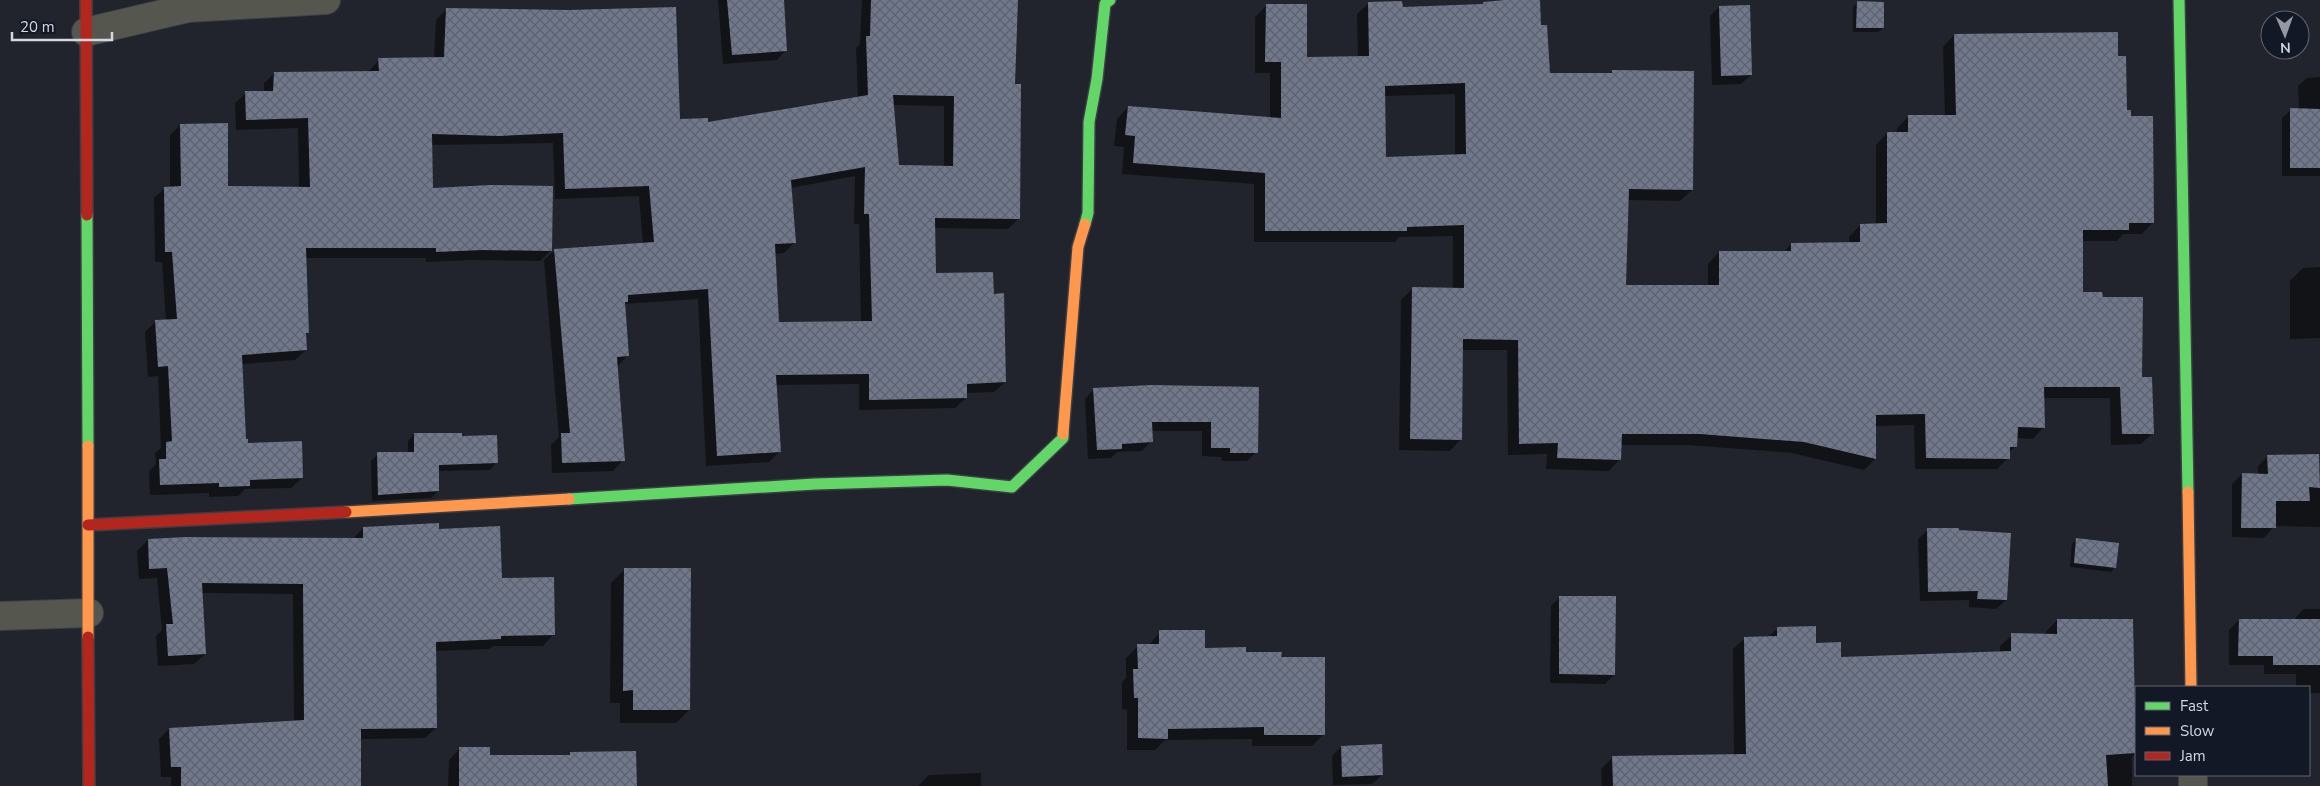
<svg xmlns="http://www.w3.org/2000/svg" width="2320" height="786" font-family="'Nunito Sans',sans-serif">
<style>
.shadow{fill:#0007;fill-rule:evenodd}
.building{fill:url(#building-cross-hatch);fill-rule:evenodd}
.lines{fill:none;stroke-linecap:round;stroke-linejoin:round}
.street-casing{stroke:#3b3e44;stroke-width:30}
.fast-casing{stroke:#3b3e44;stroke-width:14}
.slow-casing{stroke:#3b3e44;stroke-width:14}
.jam-casing{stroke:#3b3e44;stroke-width:14}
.street{stroke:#55574f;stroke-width:28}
.fast{stroke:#63d668;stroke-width:11}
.slow{stroke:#ff974d;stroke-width:11}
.jam{stroke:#b3261e;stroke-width:11}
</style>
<defs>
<pattern id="building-cross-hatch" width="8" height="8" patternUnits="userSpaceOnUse" patternTransform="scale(1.25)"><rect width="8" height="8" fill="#71788b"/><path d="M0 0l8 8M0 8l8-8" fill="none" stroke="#5d626f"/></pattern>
</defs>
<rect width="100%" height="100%" fill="#21242c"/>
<g class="shadow">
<polygon points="718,0 782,0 786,50 777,60 723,64"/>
<path d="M 862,0 L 1004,0 L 1014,85 L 1018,219 L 1008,229 L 934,228 L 935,274 L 993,295 L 1005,382 L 994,392 L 966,393 L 966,398 L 955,408 L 859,410 L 859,384 L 776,385 L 779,452 L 769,462 L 706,466 L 698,299 L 623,304 L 627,356 L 617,367 L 623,460 L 613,471 L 552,473 L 551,445 L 559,437 L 544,260 L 555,250 L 643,244 L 639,196 L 555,199 L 553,143 L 431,145 L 432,189 L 550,251 L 540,261 L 471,260 L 426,262 L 426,258 L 305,258 L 308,332 L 305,335 L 306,350 L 295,360 L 241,364 L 245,440 L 247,444 L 302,478 L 291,488 L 245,489 L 238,496 L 209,497 L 209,493 L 150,495 L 149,471 L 156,464 L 155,453 L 161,448 L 158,376 L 148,377 L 145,332 L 156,321 L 166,321 L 162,262 L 155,262 L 154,198 L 165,188 L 170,188 L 170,135 L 180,125 L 227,187 L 299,188 L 298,128 L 236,130 L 235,103 L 246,93 L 264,92 L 264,83 L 275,73 L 368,72 L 379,60 L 434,59 L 436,20 L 447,9 L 678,121 L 707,124 L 858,98 L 856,48 L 860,44 ZM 893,105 L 944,106 L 944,167 L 898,166 ZM 855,176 L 854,224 L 859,224 L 861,322 L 778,324 L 775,254 L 784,253 L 794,243 L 790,188 Z"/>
<path d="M 1522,0 L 1538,0 L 1540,26 L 1549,74 L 1609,75 L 1612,71 L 1692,190 L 1680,201 L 1627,200 L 1625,286 L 1708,286 L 1708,264 L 1719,252 L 1784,252 L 1791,244 L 1849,243 L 1849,237 L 1860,225 L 1876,225 L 1876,145 L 1887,133 L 1897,133 L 1897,128 L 1909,116 L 1945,116 L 1943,47 L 1954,35 L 2117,57 L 2126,111 L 2153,222 L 2142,234 L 2123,234 L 2117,241 L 2081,241 L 2082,293 L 2141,378 L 2153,433 L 2141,444 L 2111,445 L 2110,398 L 2043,398 L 2044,427 L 2033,439 L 2016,438 L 2015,447 L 2008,453 L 2008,458 L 1997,469 L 1915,469 L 1914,425 L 1875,426 L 1875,459 L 1864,470 L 1792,453 L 1688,445 L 1620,445 L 1620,459 L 1609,471 L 1546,469 L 1547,454 L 1508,455 L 1507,350 L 1462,350 L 1461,439 L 1450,451 L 1399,450 L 1401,300 L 1412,289 L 1453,289 L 1453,236 L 1399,237 L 1395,242 L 1254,242 L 1254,184 L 1122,174 L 1124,147 L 1114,146 L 1117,119 L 1128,107 L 1270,118 L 1270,73 L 1255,73 L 1255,17 L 1266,6 L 1305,58 L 1358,58 L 1357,14 L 1369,3 L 1401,8 L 1481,5 L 1484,3 ZM 1455,94 L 1455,156 L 1385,158 L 1384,96 Z"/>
<polygon points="1857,3 1883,28 1878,32 1853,32 1853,7"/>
<polygon points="1719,7 1751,75 1741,84 1712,85 1710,16"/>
<polygon points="2320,77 2320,176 2282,176 2282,118 2291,110 2299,110 2298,86 2307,78"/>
<polygon points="2320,267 2320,338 2290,339 2290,281 2303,268"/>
<polygon points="1257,388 1256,452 1247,461 1222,461 1221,457 1202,456 1202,431 1151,431 1151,441 1142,451 1117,452 1111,458 1088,459 1085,399 1094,389"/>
<polygon points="414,434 460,438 496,463 490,470 438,471 438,491 431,498 372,501 371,461 378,454 408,454 408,441"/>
<polygon points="2268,456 2320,470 2320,527 2274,526 2264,538 2232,537 2232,484 2242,474 2258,475 2258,466"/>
<polygon points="363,528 438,530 500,579 553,635 543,646 493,646 489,649 435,651 436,728 425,738 359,739 360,786 171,786 171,777 161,777 159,739 169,729 294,722 293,594 201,593 205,654 194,664 158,666 156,636 162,630 157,578 139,579 137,551 148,540 352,540"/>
<polygon points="1928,530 2006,600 1996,609 1969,607 1969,600 1920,601 1918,539"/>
<polygon points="2077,539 2115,567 2111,572 2070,567 2072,544"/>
<polygon points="624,570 689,710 676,723 620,723 620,703 610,703 611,583"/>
<polygon points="1560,597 1614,675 1605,684 1550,683 1551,606"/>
<polygon points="2303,609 2320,609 2320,693 2309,693 2309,687 2296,687 2296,674 2264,674 2264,665 2229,665 2229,630 2239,620 2293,621"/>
<polygon points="2057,620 2132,670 2136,742 2136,753 2132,757 2132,786 1602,786 1601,769 1613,757 1734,756 1733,649 1745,638 1768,637 1778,628 1815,644 1840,658 2000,652 2000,646 2012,635 2046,635 2046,632"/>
<polygon points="1160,632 1204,649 1280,658 1324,734 1312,746 1252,746 1252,739 1165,740 1155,750 1127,750 1127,710 1122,709 1122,682 1126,678 1126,658 1138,646 1148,646"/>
<polygon points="1341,747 1382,775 1372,784 1333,785 1332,756"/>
<polygon points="460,748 489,756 567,757 571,753 636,786 448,786 449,760"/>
<polygon points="981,773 981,786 918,786 929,775"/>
</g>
<g class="building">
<polygon points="727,0 784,0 787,51 732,55"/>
<path d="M 871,0 L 1018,0 L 1015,84 L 1021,84 L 1020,219 L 935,218 L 936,273 L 993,272 L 994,294 L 1004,293 L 1006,382 L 967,384 L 967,398 L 869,400 L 869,374 L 776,375 L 781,452 L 717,456 L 708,289 L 628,295 L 628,302 L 625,302 L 629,356 L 617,357 L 625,461 L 562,463 L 561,433 L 570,433 L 554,249 L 654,242 L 649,186 L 565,189 L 563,133 L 499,136 L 432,134 L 433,188 L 490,185 L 553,186 L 552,251 L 482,250 L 436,252 L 436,248 L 306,248 L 309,333 L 306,333 L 307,350 L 242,355 L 246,439 L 248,439 L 248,443 L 302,441 L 303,478 L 250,480 L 250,486 L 219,487 L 219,483 L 160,485 L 159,459 L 166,459 L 166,442 L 172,441 L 168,366 L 158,367 L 155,320 L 177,319 L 172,252 L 165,252 L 164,187 L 181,186 L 180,124 L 228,123 L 228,186 L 310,187 L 308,118 L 246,120 L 245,91 L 273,91 L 274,72 L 379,71 L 378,58 L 444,57 L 446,8 L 568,10 L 676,7 L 680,119 L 708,118 L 708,122 L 868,95 L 866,36 L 870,36 ZM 893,95 L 954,96 L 953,166 L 899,165 ZM 865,167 L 864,214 L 869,214 L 872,321 L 779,322 L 775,244 L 796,243 L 791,180 Z"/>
<path d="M 1505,0 L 1540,0 L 1541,25 L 1547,25 L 1550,73 L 1612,73 L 1612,70 L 1694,71 L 1693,190 L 1629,189 L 1626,285 L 1719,285 L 1719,251 L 1791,251 L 1791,243 L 1860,242 L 1860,224 L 1887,223 L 1887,132 L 1908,132 L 1908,115 L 1956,115 L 1954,34 L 2118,32 L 2118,56 L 2126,56 L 2127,110 L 2131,110 L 2131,116 L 2153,116 L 2154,223 L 2129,223 L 2129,230 L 2083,230 L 2083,292 L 2102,292 L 2103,297 L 2143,297 L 2142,377 L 2152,377 L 2154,434 L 2122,434 L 2120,387 L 2044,387 L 2045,428 L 2018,427 L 2017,447 L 2010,447 L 2010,459 L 1926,458 L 1925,414 L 1876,415 L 1876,459 L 1804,442 L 1700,434 L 1622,434 L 1621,460 L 1557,458 L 1558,443 L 1519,444 L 1518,340 L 1463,339 L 1462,440 L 1410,439 L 1412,287 L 1464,288 L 1464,225 L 1407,227 L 1407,231 L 1265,231 L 1265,173 L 1133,163 L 1135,136 L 1125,135 L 1128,106 L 1281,118 L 1281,62 L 1265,62 L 1266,4 L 1307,4 L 1307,57 L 1369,56 L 1368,2 L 1402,1 L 1403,7 L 1483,4 L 1483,2 ZM 1465,83 L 1466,154 L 1386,157 L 1385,86 Z"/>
<polygon points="1857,1 1884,2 1884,28 1856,28"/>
<polygon points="1750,5 1752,75 1721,76 1719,6"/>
<polygon points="2290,108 2320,109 2320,168 2290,168"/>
<polygon points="1151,385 1259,387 1258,453 1230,453 1230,448 1211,448 1211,422 1152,422 1153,442 1122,444 1122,449 1097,450 1093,388"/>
<polygon points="414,433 462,433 462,436 497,435 498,463 439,465 439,491 378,495 377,452 414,452"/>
<polygon points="2319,454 2320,488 2309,487 2310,501 2276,501 2276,528 2241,528 2242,473 2268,474 2267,455"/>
<polygon points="439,523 439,529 500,526 502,578 554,577 555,635 501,636 501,639 436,642 437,728 361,729 361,786 181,786 181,767 171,767 169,728 304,720 303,584 202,583 206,654 168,656 166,624 173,624 167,568 149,569 148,539 186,537 363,538 363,527"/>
<polygon points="1927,528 1959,528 1959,530 2011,533 2007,600 1977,599 1978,591 1928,592"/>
<polygon points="2076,538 2119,543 2116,568 2074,563"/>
<polygon points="624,568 691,568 690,710 633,710 633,690 623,691"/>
<polygon points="1559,596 1616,596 1615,675 1559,674"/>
<polygon points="2057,619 2133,619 2136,753 2106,755 2108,786 1613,786 1612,756 1746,754 1744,637 1777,636 1777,627 1816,626 1816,643 1841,642 1841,657 2011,651 2011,633 2057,634"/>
<polygon points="2239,619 2320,619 2320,665 2273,665 2273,656 2238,656"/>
<polygon points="1159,630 1205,630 1205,648 1246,647 1246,652 1282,652 1281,657 1325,657 1325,735 1264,735 1264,727 1168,729 1168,739 1138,738 1138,698 1134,698 1133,669 1138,669 1137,644 1159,644"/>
<polygon points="1382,744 1383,775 1342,777 1341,746"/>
<polygon points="459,747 490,747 490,755 570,755 570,752 636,751 637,786 459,786"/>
</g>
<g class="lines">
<g class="street-casing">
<g id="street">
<polyline points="86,32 188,8 326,0"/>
<polyline points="0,616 89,613"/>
<polyline points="2193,775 2193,786"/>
</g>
</g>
<g class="fast-casing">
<g id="fast">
<polyline points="2179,0 2188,492"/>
<polyline points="87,215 88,446"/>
<polyline points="1085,224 1088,213 1089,122 1097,79 1105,4 1110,0"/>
<polyline points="569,499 815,484 947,480 1012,487 1063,438 1063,434"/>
</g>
</g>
<g class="slow-casing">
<g id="slow">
<polyline points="1063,434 1078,247 1085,224"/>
<polyline points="88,446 88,637"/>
<polyline points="2188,492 2191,687"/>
<polyline points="346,512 569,499"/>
</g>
</g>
<g class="jam-casing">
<g id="jam">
<polyline points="86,0 87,215"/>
<polyline points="88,525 346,512"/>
<polyline points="88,637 89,786"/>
</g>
</g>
<use href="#street" class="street"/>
<use href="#fast" class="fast"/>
<use href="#slow" class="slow"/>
<use href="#jam" class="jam"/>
</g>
<rect x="2135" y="686" width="175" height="90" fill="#131826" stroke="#606471"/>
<rect x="2145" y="702" width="25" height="8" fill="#63d668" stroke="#606471"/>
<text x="2180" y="711" font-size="15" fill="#d3d7e1">Fast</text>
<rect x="2145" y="727" width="25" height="8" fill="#ff974d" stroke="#606471"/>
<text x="2180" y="736" font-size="15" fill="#d3d7e1">Slow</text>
<rect x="2145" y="752" width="25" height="8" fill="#b3261e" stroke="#606471"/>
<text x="2180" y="761" font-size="15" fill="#d3d7e1">Jam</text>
<g transform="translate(2285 35) rotate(178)"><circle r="24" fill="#131826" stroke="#606471"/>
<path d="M0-4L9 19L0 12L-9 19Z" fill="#9598a2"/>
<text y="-8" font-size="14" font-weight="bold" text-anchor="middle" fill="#d3d7e1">N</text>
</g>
<path d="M12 32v8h100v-8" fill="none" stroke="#d3d7e1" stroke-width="2.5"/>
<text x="20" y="32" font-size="15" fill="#d3d7e1" stroke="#131826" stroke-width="4" paint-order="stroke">20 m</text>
</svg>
